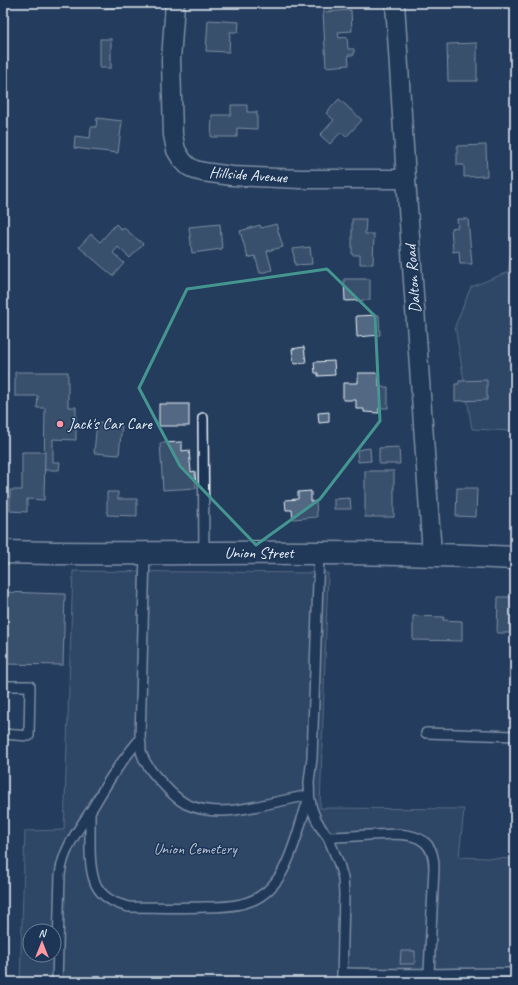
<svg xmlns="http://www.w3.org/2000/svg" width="518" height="985" font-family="Caveat,sans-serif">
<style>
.green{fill:#3e5472;stroke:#93a2b5;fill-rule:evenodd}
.building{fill:#536782;stroke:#e8f1f8}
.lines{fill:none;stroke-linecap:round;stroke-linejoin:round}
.service-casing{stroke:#e8f1f8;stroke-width:12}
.minor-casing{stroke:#e8f1f8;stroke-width:21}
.secondary-casing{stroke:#e8f1f8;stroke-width:25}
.service{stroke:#1d3557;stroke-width:9}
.minor{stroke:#1d3557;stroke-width:18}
.secondary{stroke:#1d3557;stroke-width:22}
.marked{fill:none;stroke:#459590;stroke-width:3;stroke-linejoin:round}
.poi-dot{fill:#ff9aa2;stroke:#1d3557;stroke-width:1.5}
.labels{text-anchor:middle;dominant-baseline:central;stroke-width:3;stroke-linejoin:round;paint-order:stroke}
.street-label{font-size:16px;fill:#e8f1f8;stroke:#1d3557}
.poi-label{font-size:16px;fill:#e8f1f8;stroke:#1d3557;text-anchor:start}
.park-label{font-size:16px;fill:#b5c2d0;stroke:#1d3557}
</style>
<rect width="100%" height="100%" fill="#253d5d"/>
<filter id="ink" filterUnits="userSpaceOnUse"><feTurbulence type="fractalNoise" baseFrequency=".025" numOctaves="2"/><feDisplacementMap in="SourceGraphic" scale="8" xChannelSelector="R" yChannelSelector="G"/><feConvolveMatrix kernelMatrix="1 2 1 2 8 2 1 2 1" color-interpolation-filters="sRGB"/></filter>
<g filter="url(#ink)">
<g class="green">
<polygon points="515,227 515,454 512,431 472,429 455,326 471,287 508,272"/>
<path d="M 73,571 L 328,573 L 320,808 L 464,809 L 459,857 L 515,859 L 515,982 L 20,982 L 25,831 L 64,830 ZM 30,931 L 54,931 L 54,955 L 30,955 Z"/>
</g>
<g class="building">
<polygon points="102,3 119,3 120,8 102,9"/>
<polygon points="351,10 352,31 338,32 339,38 347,37 348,49 354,49 354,55 348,55 349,65 326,67 323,12"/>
<polygon points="208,20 239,22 238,32 230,32 229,52 206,51"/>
<rect x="100" y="39" width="11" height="29"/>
<polygon points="477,43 477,81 448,81 447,44"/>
<polygon points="339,99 362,120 346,137 341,132 330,144 320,135 334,120 326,113"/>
<polygon points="231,105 247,105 247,112 257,112 257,129 237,128 237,137 211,137 212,115 231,115"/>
<polygon points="97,118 122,121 118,153 74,148 75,136 90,138 91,127 96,127"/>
<polygon points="486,145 487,176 464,177 464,165 457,165 457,146"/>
<polygon points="352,219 366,219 365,234 374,234 373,264 360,264 360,255 352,255"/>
<polygon points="457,219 468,219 472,264 460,264 459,251 453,252 451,228 458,227"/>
<polygon points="116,224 122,230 124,228 143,244 130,258 118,247 113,253 124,263 113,276 79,247 91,234 100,242"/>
<polygon points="220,224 222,249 192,253 189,227"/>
<polygon points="276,224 283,247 267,251 272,270 260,273 255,256 248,258 240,231 260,225 261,228"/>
<polygon points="310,247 312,264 295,265 293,249"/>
<polygon points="344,279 370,279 370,300 345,301"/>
<polygon points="379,315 380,335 357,337 356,316"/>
<polygon points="304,347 306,363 294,364 292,349"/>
<polygon points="334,361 335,375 318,376 318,373 315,373 314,362"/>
<polygon points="15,372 68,372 68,407 76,407 76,440 53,439 53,462 60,462 59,470 44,470 45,408 37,408 38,396 15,396"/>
<polygon points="358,373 379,373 379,387 388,387 388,408 379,408 379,413 364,412 364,409 356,409 356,400 343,400 343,383 358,383"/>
<polygon points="487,380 487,400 455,401 455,384 459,384 459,381"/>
<rect x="159" y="404" width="30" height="22"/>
<polygon points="329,412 329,422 319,423 318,413"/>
<polygon points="97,422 122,424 119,455 94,453"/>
<polygon points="182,442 182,451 189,450 191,472 195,471 196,488 163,490 160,443"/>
<polygon points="399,447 400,464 379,464 379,448"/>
<polygon points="370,448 371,461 358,462 357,450"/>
<polygon points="22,452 45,452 44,500 27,499 27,512 10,511 10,490 22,490"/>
<rect x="365" y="471" width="29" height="46"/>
<polygon points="457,488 477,488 476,517 456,516"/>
<polygon points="311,491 311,502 316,502 317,517 293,519 292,510 286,510 285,500 298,499 298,492"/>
<polygon points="107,492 118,492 118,499 137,499 137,516 107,515"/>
<polygon points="513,495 515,495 515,521 514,521"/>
<polygon points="350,498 351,509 334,509 334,499"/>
<polygon points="3,592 65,594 63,665 3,664"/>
<polygon points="498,597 515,597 515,623 510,623 510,633 497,633"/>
<polygon points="413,616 444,617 443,620 462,621 462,641 413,640"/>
<polygon points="401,951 415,951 415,964 400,964"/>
</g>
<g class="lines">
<g class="service-casing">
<g id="service">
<polyline points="203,418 204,553"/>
<path d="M 145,553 L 140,739 C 141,743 141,747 141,751 C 144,764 154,775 163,784 C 170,792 177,799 186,804 C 212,816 241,810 267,804 C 281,801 295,798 309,795 L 312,809 L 316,819 L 321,828 L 328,837 L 339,864 L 343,878 L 344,894 L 342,982"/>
<polyline points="3,686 30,686 29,736 3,734"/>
<polyline points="426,733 515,736"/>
<path d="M 90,812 C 90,823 90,835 90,846 C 90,878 94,899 129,907 C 154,907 179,908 205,907 C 217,907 229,907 241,904 C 278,896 289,861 299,829 C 302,818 306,808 309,797 C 310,792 309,787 309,782 C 310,774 311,766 312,758 L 319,553"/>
<path d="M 328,837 C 342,837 355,836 368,835 C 385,835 409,831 423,841 C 432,847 434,858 434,868 L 429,973"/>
<path d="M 342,973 C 400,975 457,973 515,973"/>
<path d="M 57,982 L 60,875 C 63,850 76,833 90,812 C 98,799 105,786 114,773 C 122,761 131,750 140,739"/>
</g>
</g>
<g class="minor-casing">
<g id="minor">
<polyline points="175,3 171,60 173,135 176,150 182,160 188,166 195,170 203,172 232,176 300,179 406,179"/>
<polyline points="395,3 406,179 432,554"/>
</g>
</g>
<g class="secondary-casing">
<path id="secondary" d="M 3,552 C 108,555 213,552 318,553 C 384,553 449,555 515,558"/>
</g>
<use href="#service" class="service"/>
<use href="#minor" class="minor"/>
<use href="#secondary" class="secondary"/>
</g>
</g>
<path d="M0 0H518V985H0ZM 327,269 L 375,316 L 380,421 L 320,499 L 256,545 L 180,466 L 139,388 L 187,289 Z" fill="#253d5d" fill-opacity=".55" fill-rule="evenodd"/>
<path class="marked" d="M 327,269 L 375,316 L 380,421 L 320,499 L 256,545 L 180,466 L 139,388 L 187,289 Z"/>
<circle class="poi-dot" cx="60" cy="424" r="4"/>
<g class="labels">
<g class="street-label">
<text transform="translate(248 175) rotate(4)">Hillside Avenue</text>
<text transform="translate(413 279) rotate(-94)">Dalton Road</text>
<text x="259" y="553">Union Street</text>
</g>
<g class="poi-label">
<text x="68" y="424">Jack's Car Care</text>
</g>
<g class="park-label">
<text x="195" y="849">Union Cemetery</text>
</g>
</g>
<rect width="518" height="985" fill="none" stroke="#1d3557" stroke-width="16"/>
<rect x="8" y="8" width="502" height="969" fill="none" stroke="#e8f1f8" stroke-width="1.5" filter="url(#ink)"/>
<g transform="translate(42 943)"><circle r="19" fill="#1d3557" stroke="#6e8097"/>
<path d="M0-3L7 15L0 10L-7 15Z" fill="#ff9aa2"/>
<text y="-6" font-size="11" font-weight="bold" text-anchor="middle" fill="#e8f1f8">N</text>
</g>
</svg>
